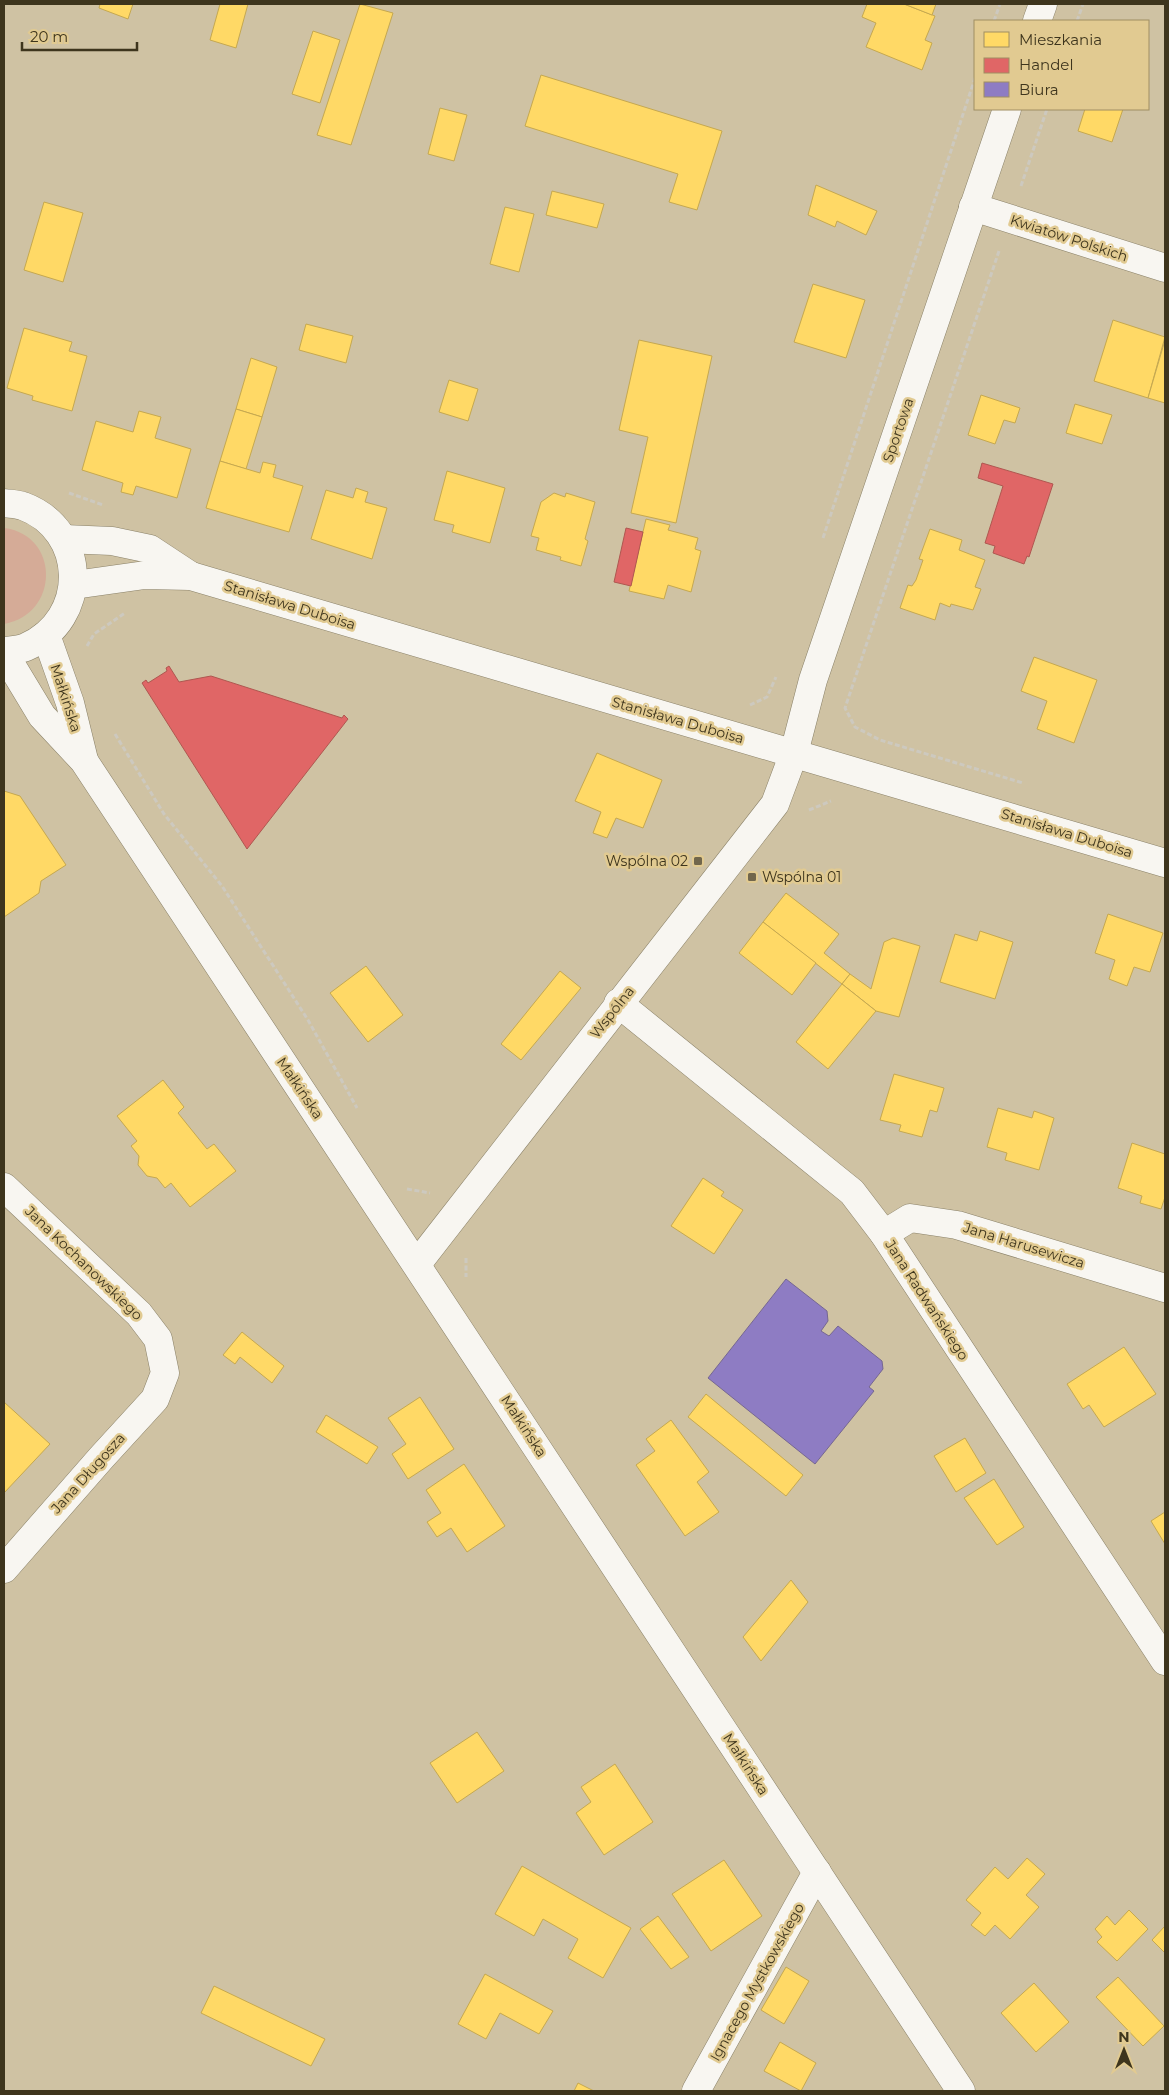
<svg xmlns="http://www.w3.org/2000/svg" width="1169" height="2095" font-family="Montserrat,sans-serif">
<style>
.green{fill:#d5ab97}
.homes{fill:#ffd966;stroke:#c5a850}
.shops{fill:#e06666;stroke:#af5750}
.offices{fill:#8e7cc3;stroke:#766791}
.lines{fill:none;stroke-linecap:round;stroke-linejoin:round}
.minor-casing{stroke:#8a8168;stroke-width:29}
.major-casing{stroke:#8a8168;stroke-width:29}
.path{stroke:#cdc9bf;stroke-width:3;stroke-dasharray:5 2.5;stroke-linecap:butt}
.minor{stroke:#f8f6f1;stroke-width:28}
.major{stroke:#f8f6f1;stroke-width:28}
.poi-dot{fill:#71664c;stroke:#e1ca91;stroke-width:2}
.labels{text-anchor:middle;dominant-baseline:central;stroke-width:5;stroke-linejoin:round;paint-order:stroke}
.street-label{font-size:14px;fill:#3e351d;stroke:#e1ca91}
.poi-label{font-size:14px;fill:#3e351d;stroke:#e1ca91;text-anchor:end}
</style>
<rect width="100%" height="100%" fill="#cfc2a3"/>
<path class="green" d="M 4,528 C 60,535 60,614 4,624 Z"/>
<g class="homes">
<polygon points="100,4 133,4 128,19 99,8"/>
<polygon points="220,4 248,4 236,48 210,40"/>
<polygon points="360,4 393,13 351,145 317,135"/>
<polygon points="867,4 904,4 935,16 925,40 932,43 922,70 866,47 876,23 862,17"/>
<polygon points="904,4 936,4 932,15"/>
<polygon points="313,31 340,40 320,103 292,94"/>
<polygon points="541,75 722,131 697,210 669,202 678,174 525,126"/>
<polygon points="440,108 467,115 454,161 428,154"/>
<polygon points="1085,109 1123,109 1112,142 1078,131"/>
<polygon points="816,185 877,211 866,235 837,221 835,227 808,215"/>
<polygon points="552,191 604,204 597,228 546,215"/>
<polygon points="44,202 83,213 63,282 24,270"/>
<polygon points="505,207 534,214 519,272 490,264"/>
<polygon points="813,284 865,300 846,358 794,342"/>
<polygon points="1113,320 1165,337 1148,398 1094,381"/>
<polygon points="306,324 353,336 346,363 299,350"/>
<polygon points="24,328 72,342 69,351 87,356 72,411 32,400 33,396 7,388"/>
<polygon points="639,340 712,356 676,523 631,513 648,437 619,430"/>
<polygon points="1165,340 1165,403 1148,398"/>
<polygon points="251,358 277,367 262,417 236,409"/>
<polygon points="449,380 478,389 468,421 439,412"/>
<polygon points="981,395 1020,408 1015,423 1004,420 995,444 968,435"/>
<polygon points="1075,404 1112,415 1102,444 1066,433"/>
<polygon points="236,409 262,417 246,469 220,461"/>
<polygon points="139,411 161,417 155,438 191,449 177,498 136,486 133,495 121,492 123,483 82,470 96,421 133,432"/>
<polygon points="220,461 260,473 263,462 276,465 273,477 303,486 289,532 206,508"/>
<polygon points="447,471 505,488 490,543 452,532 454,525 434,520"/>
<polygon points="356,488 368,492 365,502 387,508 372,559 311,539 326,490 353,498"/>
<polygon points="554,493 565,497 566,493 595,502 585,539 588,541 581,566 560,560 561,557 536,550 539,538 531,536 541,502"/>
<polygon points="646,519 670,525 668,530 698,538 695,549 701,551 691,592 668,585 664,599 629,591"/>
<polygon points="930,529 962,540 959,550 985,560 975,587 981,589 973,610 951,604 950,607 940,603 935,620 900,608 908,585 912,586 916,580 923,560 919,559"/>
<polygon points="1034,657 1097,680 1074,743 1037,729 1047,701 1021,691"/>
<polygon points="597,753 662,780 643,828 616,818 607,838 593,833 601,812 575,801"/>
<polygon points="4,791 20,796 66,865 41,881 39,893 4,917"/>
<polygon points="786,893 839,934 824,953 850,974 842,984 763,922"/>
<polygon points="1108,914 1163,933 1150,972 1134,967 1127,986 1109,979 1115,960 1095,953"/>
<polygon points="763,922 816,963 792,995 739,953"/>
<polygon points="980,931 1013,942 995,999 940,982 955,934 977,941"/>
<polygon points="893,938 920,946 899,1017 876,1011 842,984 850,974 871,989 884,942"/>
<polygon points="366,966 403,1015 368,1042 330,993"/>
<polygon points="560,971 581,988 521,1060 501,1044"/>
<polygon points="842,984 876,1011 828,1069 796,1042"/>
<polygon points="894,1074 944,1088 937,1112 930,1110 922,1137 899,1131 901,1125 880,1120"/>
<polygon points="163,1080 184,1107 178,1113 207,1149 214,1144 236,1171 190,1207 171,1183 165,1188 157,1178 147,1176 138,1165 139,1156 131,1146 137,1141 117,1116"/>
<polygon points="998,1108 1032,1118 1034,1111 1054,1118 1039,1170 1005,1160 1007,1153 987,1147"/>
<polygon points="1132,1143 1165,1154 1165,1197 1161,1209 1140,1203 1142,1196 1118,1188"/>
<polygon points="703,1178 724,1192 721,1196 743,1210 714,1254 671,1226"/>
<polygon points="242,1332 284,1366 272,1383 240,1357 235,1364 223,1355"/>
<polygon points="1124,1347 1156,1394 1104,1427 1089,1405 1083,1409 1067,1384"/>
<polygon points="706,1394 803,1475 786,1496 688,1417"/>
<polygon points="420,1397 454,1449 408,1479 392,1454 406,1444 388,1418"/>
<polygon points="4,1402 50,1444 4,1493"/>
<polygon points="326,1415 378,1447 367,1464 316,1432"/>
<polygon points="671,1420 709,1472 697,1482 719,1512 685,1536 636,1465 655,1451 646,1439"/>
<polygon points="965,1438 986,1473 956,1492 934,1456"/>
<polygon points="464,1464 505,1526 467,1552 451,1528 437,1537 427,1522 441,1513 426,1490"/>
<polygon points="994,1479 1024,1527 997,1545 964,1498"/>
<polygon points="1165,1512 1165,1544 1151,1521"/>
<polygon points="791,1580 808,1602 761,1661 743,1637"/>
<polygon points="477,1732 504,1771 457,1803 430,1763"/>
<polygon points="615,1764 653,1822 604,1855 576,1813 591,1802 581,1787"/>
<polygon points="1027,1858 1045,1874 1026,1895 1039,1907 1010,1939 995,1925 985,1936 971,1925 981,1913 966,1900 995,1867 1008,1879"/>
<polygon points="724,1860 762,1916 711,1951 672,1894"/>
<polygon points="522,1866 631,1928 603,1978 568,1958 578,1939 543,1919 534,1936 495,1914"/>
<polygon points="1129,1910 1148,1929 1117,1961 1097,1942 1102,1937 1095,1929 1107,1916 1115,1925"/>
<polygon points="658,1916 689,1957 671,1969 640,1929"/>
<polygon points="1165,1926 1165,1953 1152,1940"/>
<polygon points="786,1967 809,1981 784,2024 761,2010"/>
<polygon points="485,1974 553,2011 539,2034 500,2013 486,2039 458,2024"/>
<polygon points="1118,1977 1164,2026 1143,2046 1096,1997"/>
<polygon points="1034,1983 1069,2022 1036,2052 1001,2013"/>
<polygon points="214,1986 325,2039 311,2066 201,2013"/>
<polygon points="780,2042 816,2063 801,2091 764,2071"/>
<polygon points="578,2083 594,2091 574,2091"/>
</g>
<g class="shops">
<polygon points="982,463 1053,484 1029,557 1027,556 1024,564 993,553 995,546 985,543 1003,486 978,478"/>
<polygon points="626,528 643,532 631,586 614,582"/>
<polygon points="169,666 179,682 211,676 342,718 344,715 348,719 247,849 142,683 146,680 148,683 167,671 166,668"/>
</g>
<polygon class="offices" points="786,1279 827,1311 828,1321 821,1331 829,1336 838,1326 882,1361 883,1369 869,1387 874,1391 815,1464 708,1378"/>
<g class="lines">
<g class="minor-casing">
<g id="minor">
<polyline points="1037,21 1043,4"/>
<polyline points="973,207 1165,268"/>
<polyline points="64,539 112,541 150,549 191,576"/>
<polyline points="74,585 145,575 191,576 1165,863"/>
<polyline points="618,1003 852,1192 884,1234 1165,1661"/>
<polyline points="4,1187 139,1314 158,1339 165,1373 155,1399 101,1458 4,1569"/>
<polyline points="884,1234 910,1218 957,1225 1165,1288"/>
<polyline points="417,1264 775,804 794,753 813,680 1007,109"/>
<polyline points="696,2091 817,1872"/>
</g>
</g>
<g class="major-casing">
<g id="major">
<path d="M 4,503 C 10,504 17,504 23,506 C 88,530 90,619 26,647 C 20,650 11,650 4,651"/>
<polyline points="46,635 70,703 84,760"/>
<polyline points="4,653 42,716 84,761 961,2091"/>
</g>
</g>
<g class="path">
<polyline points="994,21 1000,4"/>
<polyline points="1077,21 1083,4"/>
<polyline points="1021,186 1047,109"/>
<polyline points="999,251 845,708 855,727 880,740 1023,783"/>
<polyline points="69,493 103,505"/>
<polyline points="823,538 975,78"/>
<polyline points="87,646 94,634 125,613"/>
<polyline points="750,705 767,697 776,677"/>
<polyline points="115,734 164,814 222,886 308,1020 357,1108"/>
<polyline points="809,810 831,801"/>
<polyline points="407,1189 430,1193"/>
<polyline points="466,1258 466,1277"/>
</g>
<use href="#minor" class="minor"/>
<use href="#major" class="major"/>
</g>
<g class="poi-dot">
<rect x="693" y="856" width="10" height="10" rx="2.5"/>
<rect x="747" y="872" width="10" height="10" rx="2.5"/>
</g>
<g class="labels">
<g class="street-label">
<text transform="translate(1069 238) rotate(18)">Kwiatów Polskich</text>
<text transform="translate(898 430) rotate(-71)">Sportowa</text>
<text transform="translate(290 605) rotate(17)">Stanisława Duboisa</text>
<text transform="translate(66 698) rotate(72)">Małkińska</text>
<text transform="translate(678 720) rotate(16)">Stanisława Duboisa</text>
<text transform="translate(1067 833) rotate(17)">Stanisława Duboisa</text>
<text transform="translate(612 1012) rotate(-52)">Wspólna</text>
<text transform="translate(300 1088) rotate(56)">Małkińska</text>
<text transform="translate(1024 1245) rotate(17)">Jana Harusewicza</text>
<text transform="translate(84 1263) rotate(44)">Jana Kochanowskiego</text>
<text transform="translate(927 1300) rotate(57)">Jana Radwańskiego</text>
<text transform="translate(524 1426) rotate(57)">Małkińska</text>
<text transform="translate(88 1473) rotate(-48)">Jana Długosza</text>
<text transform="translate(746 1764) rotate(57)">Małkińska</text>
<text transform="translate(757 1982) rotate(-61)">Ignacego Mystkowskiego</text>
</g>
<g class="poi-label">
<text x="688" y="861">Wspólna 02</text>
<text x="762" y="877" text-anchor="start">Wspólna 01</text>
</g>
</g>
<rect width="1169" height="2095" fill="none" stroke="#3e351d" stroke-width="10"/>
<rect x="974" y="20" width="175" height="90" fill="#e1ca91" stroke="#a08e63"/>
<rect x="984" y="32" width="25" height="15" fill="#ffd966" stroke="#a08e63"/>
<text x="1019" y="45" font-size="15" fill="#3e351d">Mieszkania</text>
<rect x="984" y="58" width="25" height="15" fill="#e06666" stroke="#a08e63"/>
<text x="1019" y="70" font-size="15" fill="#3e351d">Handel</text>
<rect x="984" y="82" width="25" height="15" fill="#8e7cc3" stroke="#a08e63"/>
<text x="1019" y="95" font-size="15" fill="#3e351d">Biura</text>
<g transform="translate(1124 2050)" stroke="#e1ca91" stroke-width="4" paint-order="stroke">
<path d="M0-4L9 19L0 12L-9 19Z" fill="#3e351d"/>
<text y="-8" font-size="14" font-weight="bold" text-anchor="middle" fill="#3e351d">N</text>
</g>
<path d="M22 42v8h115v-8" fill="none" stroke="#3e351d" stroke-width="2.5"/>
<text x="30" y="42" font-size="15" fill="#3e351d" stroke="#e1ca91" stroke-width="4" paint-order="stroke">20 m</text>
</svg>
